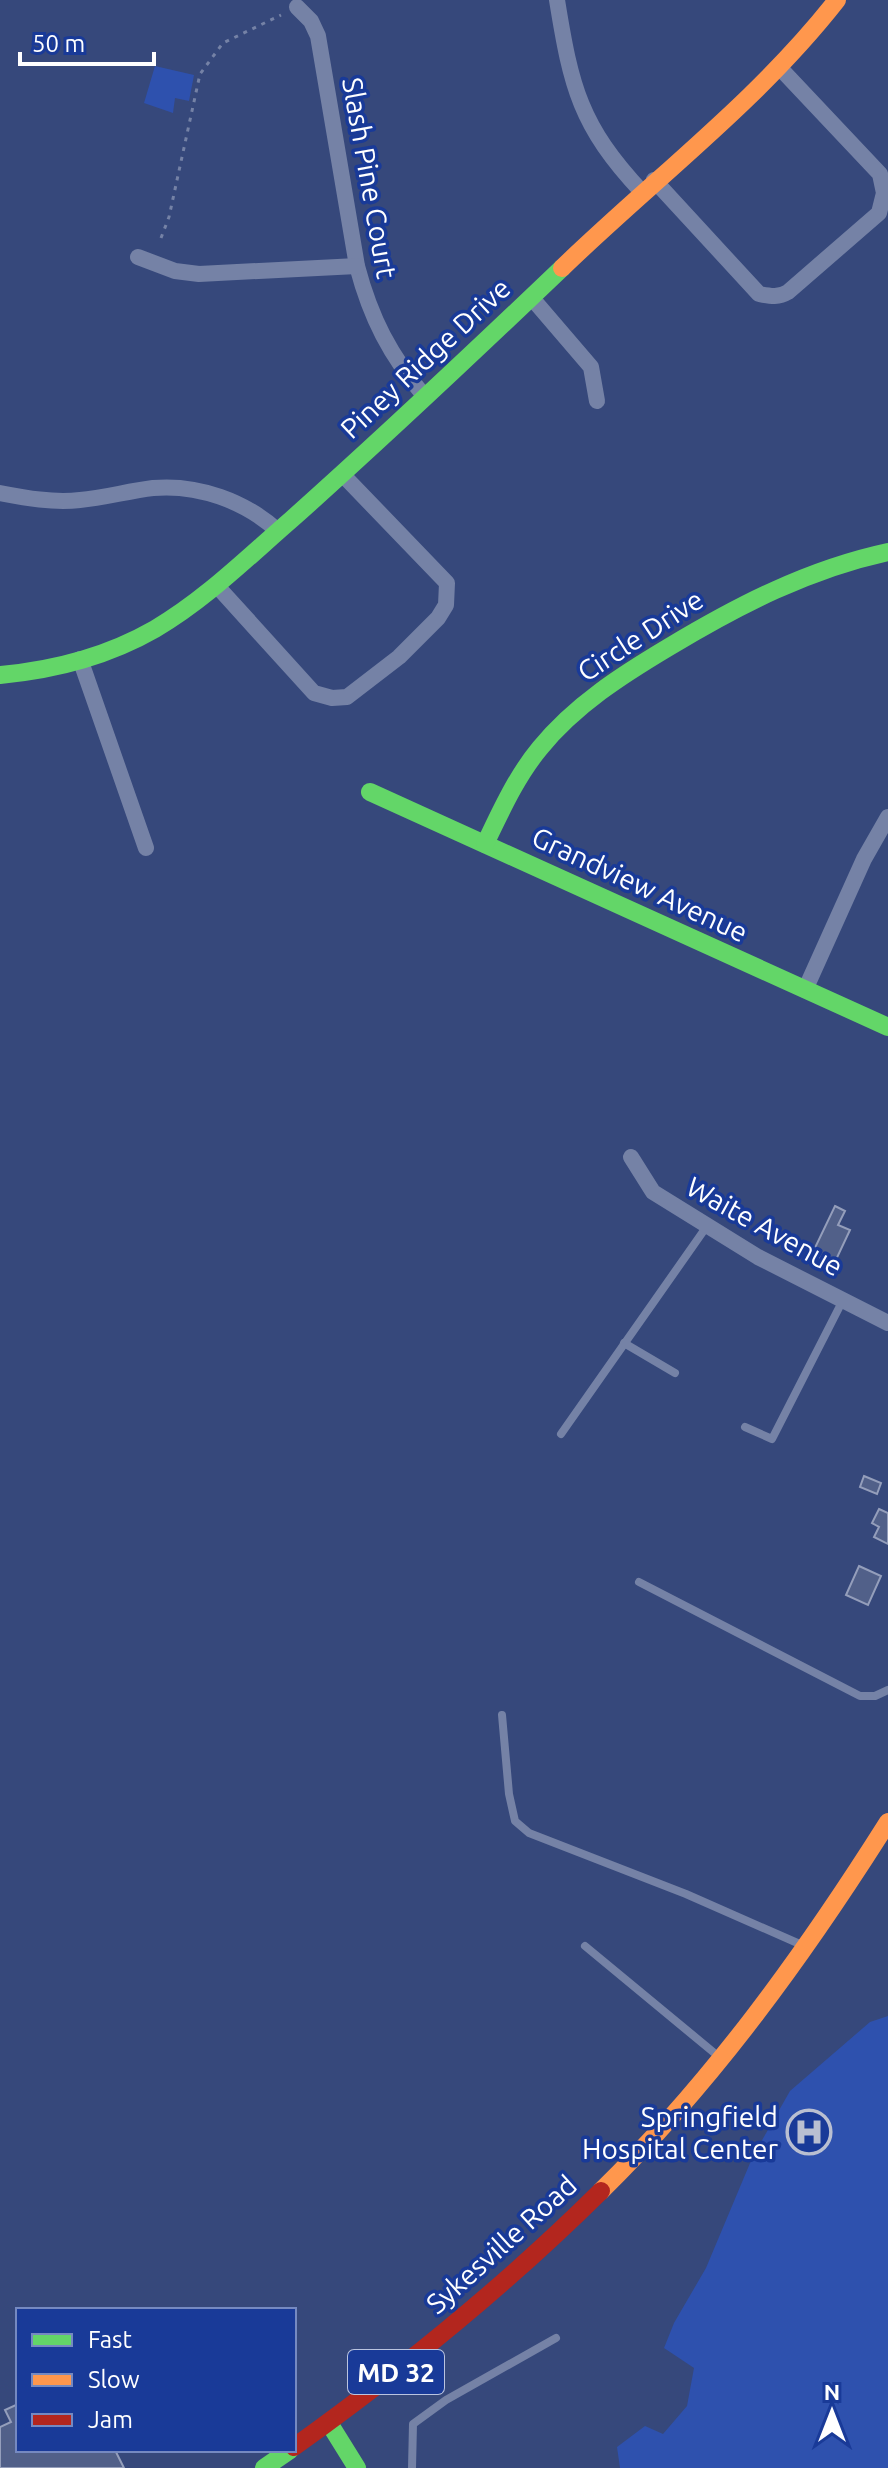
<svg xmlns="http://www.w3.org/2000/svg" width="888" height="2468" font-family="Ubuntu,sans-serif">
<style>
.green{fill:#2e51ae}
.building{fill:#516089;stroke:#949ebb;stroke-width:2}
.lines{fill:none;stroke-linecap:round;stroke-linejoin:round}
.path{stroke:#7582a6;stroke-width:3;stroke-dasharray:4 6;stroke-linecap:butt}
.lane{stroke:#7582a6;stroke-width:8}
.street{stroke:#7582a6;stroke-width:16}
.fast{stroke:#63d668;stroke-width:18}
.slow{stroke:#ff974d;stroke-width:18}
.jam{stroke:#b3261e;stroke-width:18}
.labels{text-anchor:middle;dominant-baseline:central;stroke-width:7;stroke-linejoin:round;paint-order:stroke}
.shield{fill:#193a98;stroke:#bac4e0;stroke-width:2}
.shield-label{font-size:26px;font-weight:bold;fill:#fff}
.street-label{font-size:28px;fill:#fff;stroke:#193a98}
.poi-label{font-size:28px;fill:#fff;stroke:#193a98;text-anchor:end}
</style>
<rect width="100%" height="100%" fill="#36487b"/>
<g class="green">
<polygon points="155,66 194,75 189,101 175,98 173,113 144,103"/>
<polygon points="888,2016 888,2468 620,2468 617,2447 645,2426 663,2434 687,2406 694,2368 664,2348 674,2323 706,2268 753,2156 790,2091 870,2022"/>
</g>
<g class="building">
<polygon points="835,1206 845,1211 838,1225 850,1230 834,1264 812,1254"/>
<polygon points="864,1476 881,1483 877,1494 860,1487"/>
<polygon points="879,1509 888,1513 888,1544 874,1537 879,1527 872,1523"/>
<polygon points="859,1566 881,1576 868,1605 846,1595"/>
<polygon points="18,2404 18,2450 115,2450 124,2468 0,2468 0,2427 11,2422 5,2410"/>
</g>
<g class="lines">
<polyline class="path" points="161,238 169,217 200,74 223,43 281,15"/>
<g class="lane">
<polyline points="624,1343 675,1373"/>
<polyline points="745,1427 772,1439 843,1300"/>
<polyline points="561,1434 707,1226"/>
<polyline points="639,1582 860,1696 875,1696 888,1690"/>
<polyline points="502,1715 509,1794 515,1821 529,1833 686,1894 802,1945"/>
<polyline points="585,1946 718,2056"/>
<polyline points="412,2468 413,2424 446,2400 556,2338"/>
</g>
<g class="street">
<path d="M 557,0 C 571,87 580,126 642,192"/>
<path d="M 297,7 L 311,21 L 318,36 L 357,266 C 371,319 390,355 425,397"/>
<path d="M 654,180 L 759,294 C 770,296 778,298 788,292 L 879,213 L 884,193 L 880,174 L 780,68"/>
<polyline points="138,257 175,271 199,274 357,266"/>
<polyline points="531,297 591,367 597,401"/>
<path d="M 0,493 C 26,498 53,503 80,500 C 104,498 128,491 153,488 C 198,484 245,501 278,531"/>
<polyline points="217,586 314,693 332,698 347,697 399,657 438,618 446,605 447,583 343,475"/>
<polyline points="80,659 146,848"/>
<polyline points="805,990 864,859 888,817"/>
<polyline points="631,1157 653,1192 758,1257 888,1323"/>
</g>
<g class="fast">
<path d="M 0,675 C 54,670 108,656 155,629 C 206,599 248,557 292,519 C 384,437 473,353 562,268"/>
<polyline points="370,792 888,1027"/>
<path d="M 485,844 C 501,811 516,777 540,748 C 575,705 622,675 669,647 C 739,605 809,569 888,552"/>
<polyline points="329,2423 357,2468"/>
<polyline points="264,2468 290,2450"/>
</g>
<g class="slow">
<path d="M 562,268 C 654,179 758,101 837,0"/>
<path d="M 601,2191 C 713,2081 804,1955 888,1822"/>
</g>
<path class="jam" d="M 294,2447 C 403,2369 505,2286 601,2191"/>
</g>
<defs>
<g id="hospital-ring" transform="scale(2.3)"><circle r="9.5" fill="#193a98" stroke="#b9bfd1" stroke-width="1.5"/><path d="M-5-5h3v3.5h4V-5h3V5h-3V1.5h-4V5h-3Z" fill="#b9bfd1"/></g>
</defs>
<g fill-rule="evenodd">
<use href="#hospital-ring" x="809" y="2132"/>
</g>
<g class="labels">
<rect class="shield" x="348" y="2350" width="96" height="44" rx="6"/>
<g class="shield-label">
<text x="396" y="2372">MD 32</text>
</g>
<g class="street-label">
<text transform="translate(370 178) rotate(80)">Slash Pine Court</text>
<text transform="translate(425 358) rotate(-43)">Piney Ridge Drive</text>
<text transform="translate(640 635) rotate(-33)">Circle Drive</text>
<text transform="translate(640 884) rotate(25)">Grandview Avenue</text>
<text transform="translate(765 1226) rotate(29)">Waite Avenue</text>
<text transform="translate(501 2244) rotate(-42)">Sykesville Road</text>
</g>
<g class="poi-label">
<text x="778" y="2116">Springfield<tspan x="778" dy="32">Hospital Center</tspan></text>
</g>
</g>
<rect x="16" y="2308" width="280" height="144" fill="#193a98" stroke="#7589c1" stroke-width="2"/>
<rect x="32" y="2334" width="40" height="12" fill="#63d668" stroke="#7589c1" stroke-width="2"/>
<text x="88" y="2348" font-size="24" fill="#ffffff">Fast</text>
<rect x="32" y="2374" width="40" height="12" fill="#ff974d" stroke="#7589c1" stroke-width="2"/>
<text x="88" y="2388" font-size="24" fill="#ffffff">Slow</text>
<rect x="32" y="2414" width="40" height="12" fill="#b3261e" stroke="#7589c1" stroke-width="2"/>
<text x="88" y="2428" font-size="24" fill="#ffffff">Jam</text>
<g transform="translate(832 2412)" stroke="#193a98" stroke-width="6" paint-order="stroke">
<path d="M0-6L14 30L0 20L-14 30Z" fill="#ffffff"/>
<text y="-12" font-size="22" font-weight="bold" text-anchor="middle" fill="#ffffff">N</text>
</g>
<path d="M20 52v12h134v-12" fill="none" stroke="#ffffff" stroke-width="4"/>
<text x="32" y="52" font-size="24" fill="#ffffff" stroke="#193a98" stroke-width="6" paint-order="stroke">50 m</text>
</svg>
